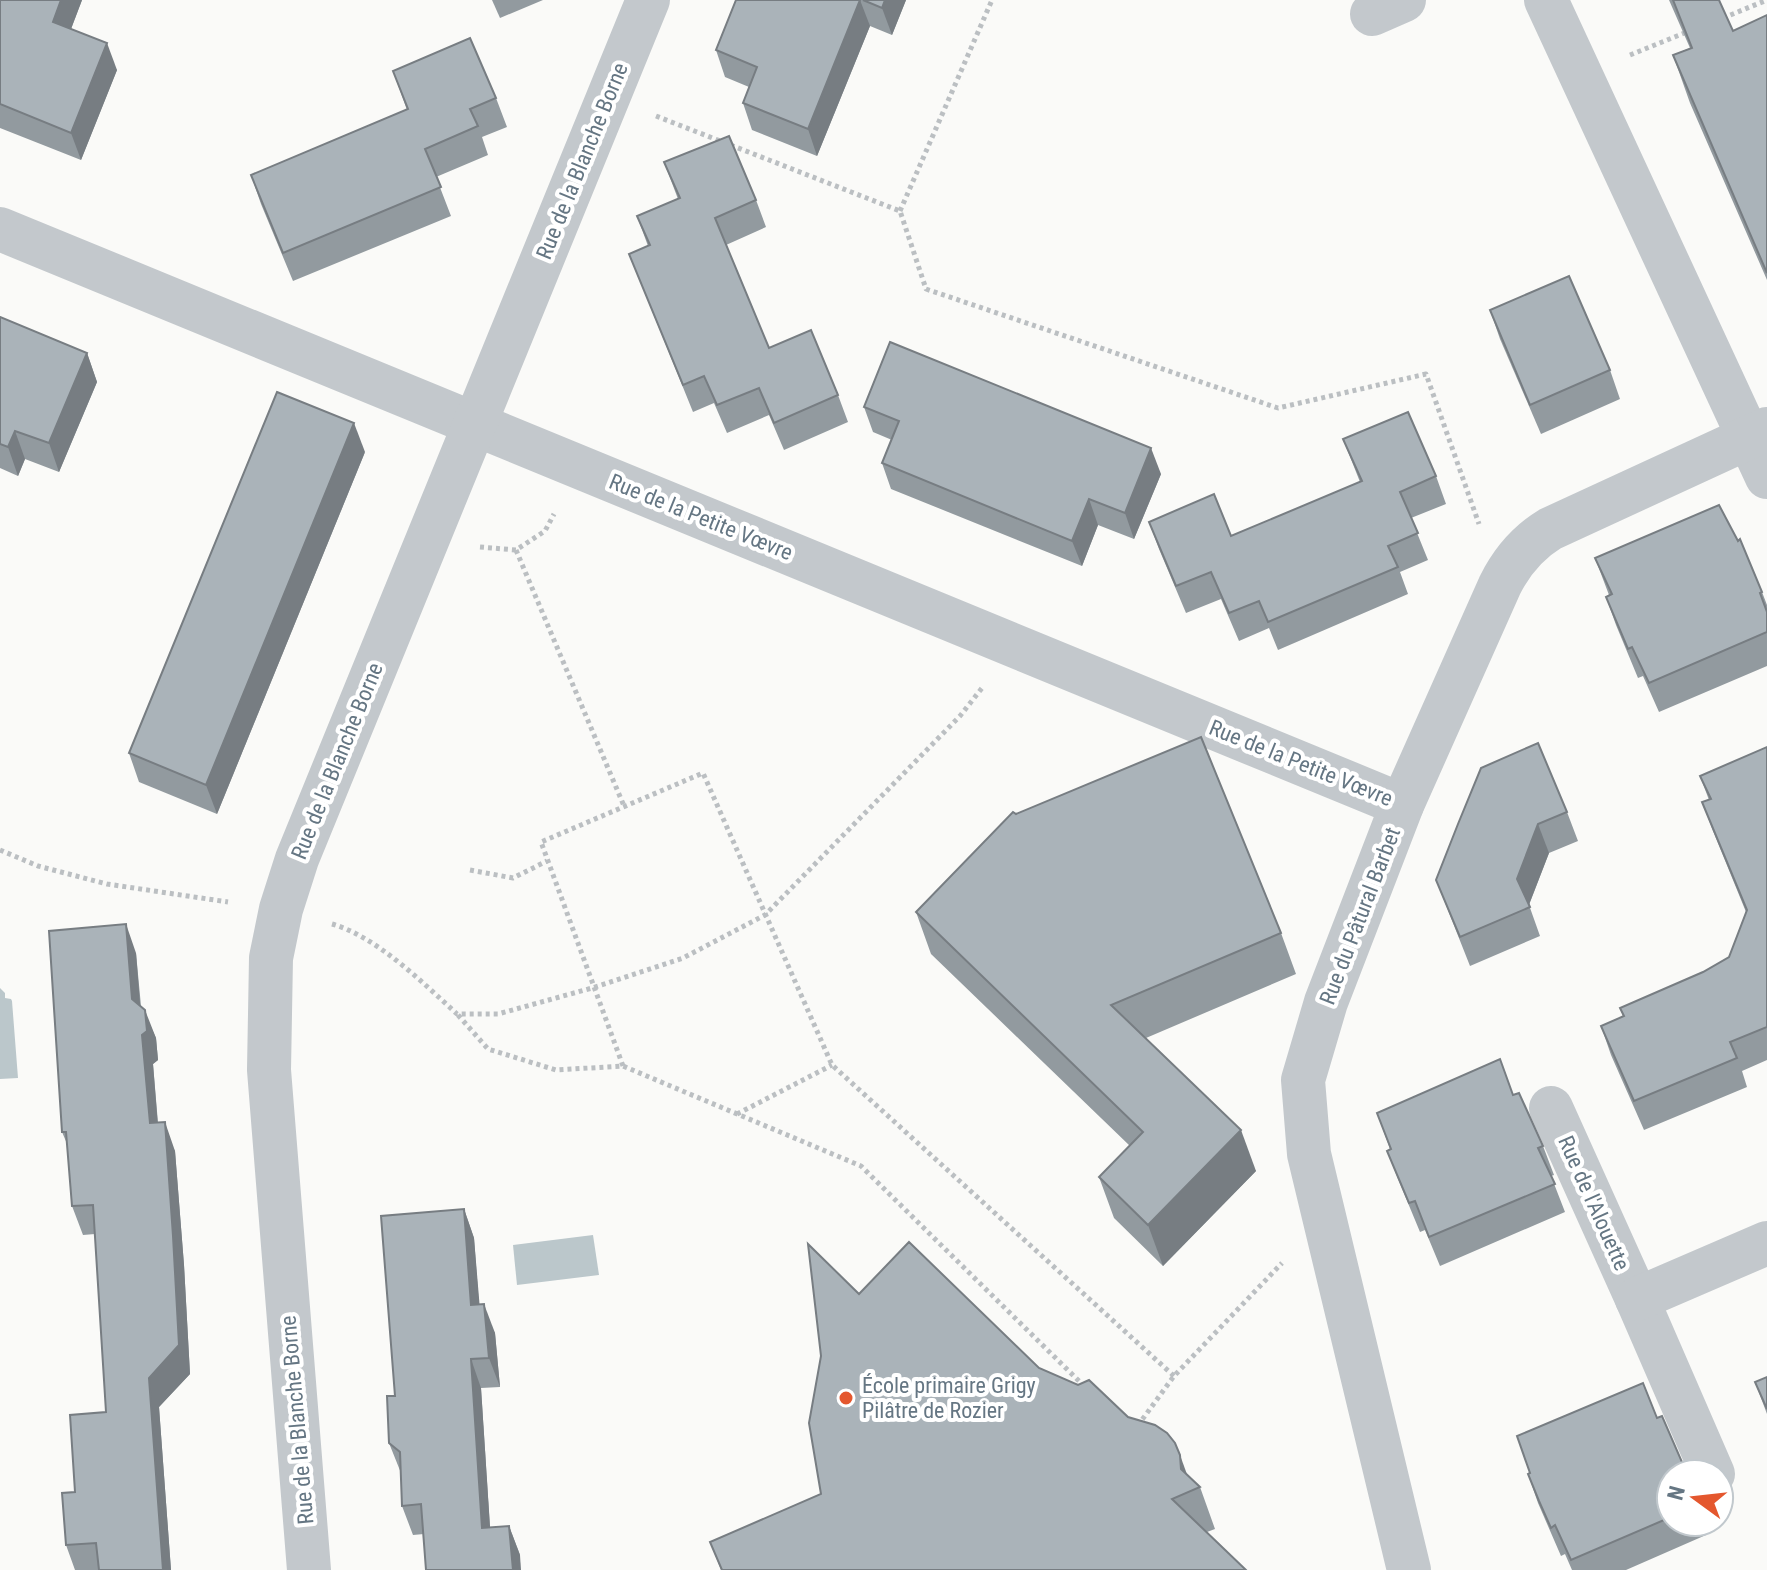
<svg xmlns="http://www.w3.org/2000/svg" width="1767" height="1570" font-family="'Roboto Condensed',sans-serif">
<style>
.water{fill:#bbc7cb}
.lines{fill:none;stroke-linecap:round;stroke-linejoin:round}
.path{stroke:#bbbfc2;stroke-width:5;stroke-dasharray:4 4;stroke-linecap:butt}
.minor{stroke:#c3c8cc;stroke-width:44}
.wall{fill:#929a9f}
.shaded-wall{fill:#777d82}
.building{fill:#aab3b9;stroke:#777d82;stroke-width:2}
.poi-dot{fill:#e4572e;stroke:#fff;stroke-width:3}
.labels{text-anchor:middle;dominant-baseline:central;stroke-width:8;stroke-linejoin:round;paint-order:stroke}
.street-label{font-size:22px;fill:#657683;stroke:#fff}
.poi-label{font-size:22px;fill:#657683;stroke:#fff;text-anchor:start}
</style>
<rect width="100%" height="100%" fill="#fafaf8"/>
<g class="water">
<polygon points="0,988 5,993 5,998 11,999 12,1001 18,1078 0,1079"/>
<polygon points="593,1235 599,1275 517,1285 513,1245"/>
</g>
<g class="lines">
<g class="path">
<polyline points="1723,18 1767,0"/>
<polyline points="1630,55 1687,32"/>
<polyline points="656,116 900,211 926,289 1278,408 1426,374 1479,524"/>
<polyline points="900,211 992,0"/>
<polyline points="480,547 516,550 545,531 554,514"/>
<polyline points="516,550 624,806"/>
<polyline points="0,850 38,866 107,884 228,902"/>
<polyline points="470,870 513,878 547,861"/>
<path d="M 332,924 C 377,937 422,982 457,1014 L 498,1014 L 592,988 L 683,958 L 765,915 L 960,716 L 982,688"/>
<polyline points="458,1015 488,1049 556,1070 623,1066 861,1166 1086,1388"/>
<polyline points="623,1066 541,842 703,773 832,1065 1174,1376"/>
<polyline points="737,1114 832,1065"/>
<polyline points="1137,1423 1139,1424 1174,1376 1282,1263"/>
</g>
<g class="minor">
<polyline points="1546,0 1767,477"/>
<polyline points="1372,14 1404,0"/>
<polyline points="0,229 1402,805"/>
<polyline points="1551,1108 1637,1299 1713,1474"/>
<polyline points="1637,1299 1767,1243"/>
<polyline points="309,1570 269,1070 271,958 281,909 297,859 648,0"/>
<path d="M 1409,1570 L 1309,1154 L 1303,1080 L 1326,1002 L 1402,805 L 1500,585 C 1512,561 1527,543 1550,529 L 1767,429"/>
</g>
</g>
<g class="wall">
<polygon points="0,0 82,0 71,29 117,70 81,160 0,128"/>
<polygon points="492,0 543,0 500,18"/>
<polygon points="736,0 906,0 892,35 870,26 817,156 752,130 743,103 749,87 725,77 716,50"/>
<polygon points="1669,0 1719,0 1733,31 1767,15 1767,280 1690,103 1673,55 1690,48"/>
<polygon points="393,71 496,98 507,127 482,137 488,155 436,177 451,216 293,281 261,204 251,175 407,110"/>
<polygon points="664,162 756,200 766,227 726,245 769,348 838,395 848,422 784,450 769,415 727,433 714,403 693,412 629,254 648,246 637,216 678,199"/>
<polygon points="1490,310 1610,370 1620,399 1541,434 1500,339"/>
<polygon points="0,317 87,353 97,382 59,472 25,459 18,476 0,468"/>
<polygon points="864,407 1161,474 1134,539 1098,525 1082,566 891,489 882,463 892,440 873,432"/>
<polygon points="1343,439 1436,476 1446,504 1411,518 1428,560 1400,572 1408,594 1278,650 1269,628 1239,641 1221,599 1186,613 1159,549 1149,522 1231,536 1360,482"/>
<polygon points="365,452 217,814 139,782 129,753"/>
<polygon points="1595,558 1762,592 1767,605 1767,666 1659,712 1643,676 1638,678 1616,625 1606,597 1609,595"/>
<polygon points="1767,747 1767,1060 1742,1071 1747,1087 1644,1130 1611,1055 1601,1026 1623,1016 1620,1008 1703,972 1729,957 1746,912 1713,831 1702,802 1709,800 1700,776"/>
<polygon points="1567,812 1578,841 1549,853 1529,905 1540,936 1470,966 1436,880 1458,824"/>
<polygon points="1016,814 1281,933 1296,974 1146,1038 1256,1171 1163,1266 1114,1218 1099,1177 1130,1146 931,954 916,912"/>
<polygon points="136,953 141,1006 156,1038 158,1060 153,1064 158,1123 175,1151 184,1265 190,1374 159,1407 171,1570 75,1570 66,1545 75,1492 106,1412 95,1234 83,1235 72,1206 68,1146 62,1132"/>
<polygon points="1513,1095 1543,1146 1554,1175 1551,1176 1565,1212 1440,1266 1425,1230 1420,1232 1398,1179 1387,1151 1390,1149 1377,1113"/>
<polygon points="464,1209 474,1238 479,1305 495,1333 500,1387 481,1388 490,1528 509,1526 520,1555 424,1534 413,1535 402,1506 401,1473 389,1443 395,1396"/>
<polygon points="859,1294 1039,1368 1187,1475 1200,1487 1215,1529 1207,1532 1246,1570 721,1570 710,1542 821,1494"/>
<polygon points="1767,1377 1767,1414 1755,1382"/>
<polygon points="1662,1416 1687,1474 1671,1474 1671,1522 1701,1522 1706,1535 1626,1570 1572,1570 1565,1554 1561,1556 1538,1503 1528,1474"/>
</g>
<g class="shaded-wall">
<polygon points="61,0 82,0 63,50 53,22"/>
<polygon points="860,0 870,26 817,156 808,129"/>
<polygon points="885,0 906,0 892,35 882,8"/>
<polygon points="107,43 117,70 81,160 71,133"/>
<polygon points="87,353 97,382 59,472 49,443"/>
<polygon points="354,423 365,452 217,814 206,785"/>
<polygon points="15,431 25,459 18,476 8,447"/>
<polygon points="1151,448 1161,474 1134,539 1125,513"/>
<polygon points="1089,499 1098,525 1082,566 1072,541"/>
<polygon points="1538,824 1549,853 1528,907 1517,879"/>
<polygon points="126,924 136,953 142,1028 132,999"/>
<polygon points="145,1010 156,1038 158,1060 153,1064 160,1152 150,1123 142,1035"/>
<polygon points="165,1122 175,1151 184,1265 190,1374 159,1407 171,1570 163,1570 149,1378"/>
<polygon points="1241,1130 1256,1171 1163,1266 1148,1225"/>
<polygon points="464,1209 474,1238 482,1334 471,1305"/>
<polygon points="484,1304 495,1333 500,1387 489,1358"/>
<polygon points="471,1359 481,1388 492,1557 482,1528"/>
<polygon points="1180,1455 1193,1491 1181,1469"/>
<polygon points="509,1526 520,1555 521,1570 513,1570"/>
</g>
<g class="building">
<polygon points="0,0 61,0 53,22 107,43 71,133 0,104"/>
<polygon points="736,0 860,0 808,129 743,103 757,67 716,50"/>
<polygon points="863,0 885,0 882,8"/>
<polygon points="1673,0 1719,0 1733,31 1767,15 1767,273 1673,55 1692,48"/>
<polygon points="470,38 496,98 470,109 478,126 425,149 441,187 283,253 251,175 408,109 393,71"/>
<polygon points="729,136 756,200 715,218 769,348 811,330 838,395 774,423 759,388 717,405 704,376 683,385 629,254 650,245 637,216 680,198 664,162"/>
<polygon points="1569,276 1610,370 1530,405 1490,310"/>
<polygon points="0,317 87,353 49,443 15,431 8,447 0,444"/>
<polygon points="890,342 1151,448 1125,513 1089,499 1072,541 882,463 899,421 864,407"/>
<polygon points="277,392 354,423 206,785 129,753"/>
<polygon points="1408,412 1436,476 1400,492 1418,533 1388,546 1398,567 1268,622 1259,601 1229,613 1211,572 1176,586 1149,522 1214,494 1231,536 1362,481 1343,439"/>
<polygon points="1719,505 1738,541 1740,539 1762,592 1760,593 1767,612 1767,632 1649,683 1632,647 1628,649 1606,597 1612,594 1595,558"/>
<polygon points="1201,737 1281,933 1111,1005 1241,1130 1148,1225 1099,1177 1143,1132 916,912 1013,812 1016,814"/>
<polygon points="1538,743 1567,812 1538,824 1517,879 1530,907 1460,937 1436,880 1458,824 1481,768"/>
<polygon points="1767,747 1767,1027 1730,1042 1737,1058 1634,1101 1601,1026 1624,1016 1620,1008 1703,972 1729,957 1747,910 1702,802 1711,799 1700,776"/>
<polygon points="126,924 132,999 145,1010 147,1031 142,1035 150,1123 165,1122 173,1236 179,1345 149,1378 163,1570 99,1570 96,1543 66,1545 62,1493 75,1492 70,1415 106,1412 93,1205 72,1206 66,1132 62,1132 49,931"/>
<polygon points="1500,1059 1513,1095 1519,1093 1543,1146 1538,1148 1555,1184 1429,1237 1415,1201 1409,1203 1387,1151 1391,1149 1377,1113"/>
<polygon points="464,1209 471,1305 484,1304 489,1358 471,1359 482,1528 509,1526 513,1570 426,1570 421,1504 402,1506 400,1452 389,1443 387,1396 395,1396 381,1216"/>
<polygon points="909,1242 1039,1368 1078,1385 1089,1380 1128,1417 1155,1425 1167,1433 1175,1443 1180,1455 1181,1469 1200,1487 1172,1499 1246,1570 722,1570 710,1542 821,1494 809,1423 821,1356 808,1244 859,1294"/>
<polygon points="1767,1377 1767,1409 1755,1382"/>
<polygon points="1643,1383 1657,1418 1662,1416 1685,1469 1681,1471 1682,1474 1671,1474 1671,1517 1571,1560 1555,1525 1551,1528 1539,1501 1528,1474 1530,1473 1517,1436"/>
</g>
<circle class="poi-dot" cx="846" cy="1398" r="8"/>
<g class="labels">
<g class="street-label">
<text transform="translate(582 161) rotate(-68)">Rue de la Blanche Borne</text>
<text transform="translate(701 517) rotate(22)">Rue de la Petite Vœvre</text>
<text transform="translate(337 761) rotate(-68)">Rue de la Blanche Borne</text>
<text transform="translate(1301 763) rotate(22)">Rue de la Petite Vœvre</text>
<text transform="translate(1360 916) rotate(-69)">Rue du Pâtural Barbet</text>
<text transform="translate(1594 1203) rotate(66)">Rue de l'Alouette</text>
<text transform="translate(297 1420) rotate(-95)">Rue de la Blanche Borne</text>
</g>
<g class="poi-label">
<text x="862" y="1385">École primaire Grigy<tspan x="862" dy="25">Pilâtre de Rozier</tspan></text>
</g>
</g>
<g transform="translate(1695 1498) rotate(285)"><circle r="38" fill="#ffffff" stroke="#c1c8cd" stroke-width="2"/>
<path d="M0-6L14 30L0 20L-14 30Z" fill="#e4572e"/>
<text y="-12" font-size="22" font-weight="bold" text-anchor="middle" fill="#657683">N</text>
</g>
</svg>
